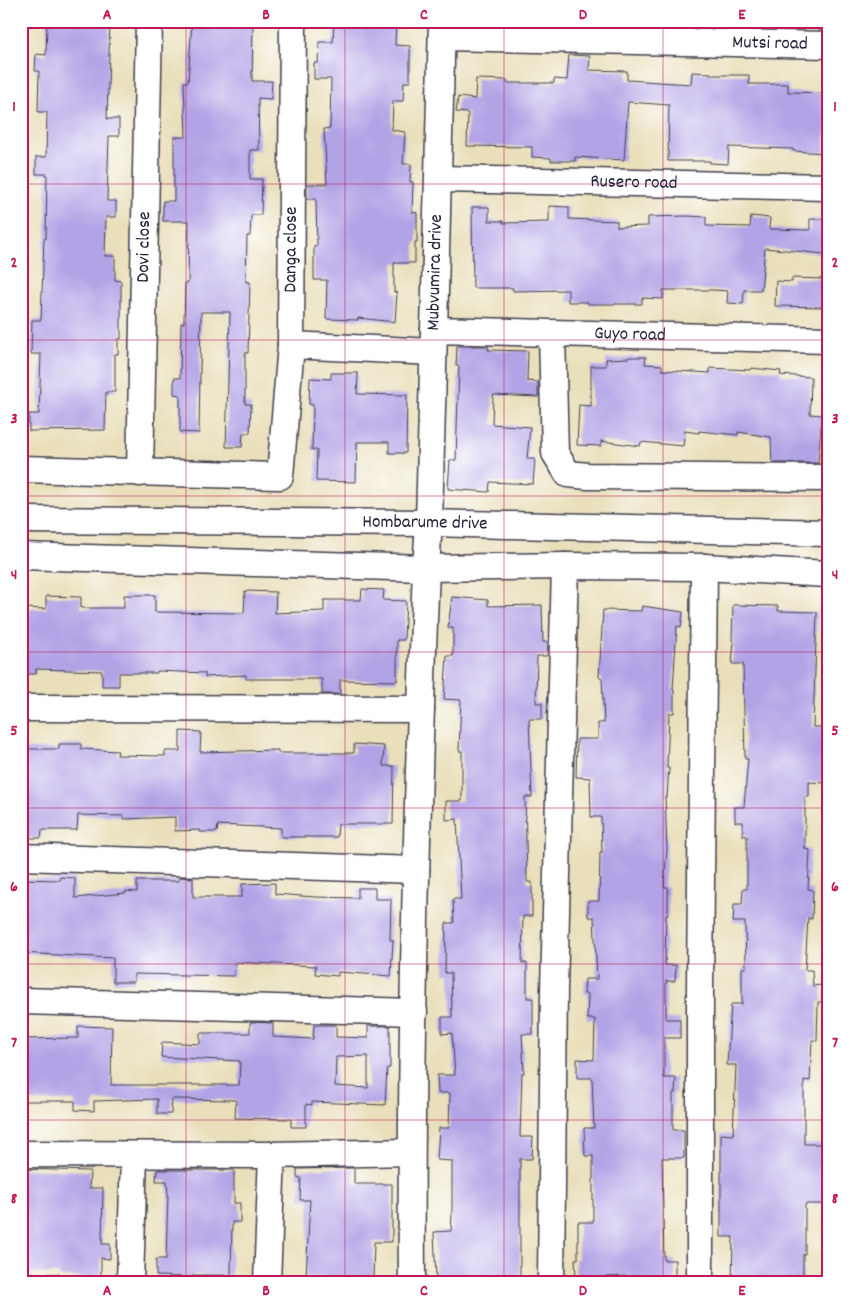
<svg xmlns="http://www.w3.org/2000/svg" width="849" height="1303" font-family="Dekko,sans-serif">
<style>
.building{fill:#b2a3e6;fill-rule:evenodd}
.lines{fill:none;stroke-linecap:round;stroke-linejoin:round}
.minor-casing{stroke:#403e4e;stroke-width:29}
.minor{stroke:#fff;stroke-width:26}
.grid{fill:none;stroke:#c2185b;stroke-width:1;stroke-opacity:0.55}
.labels{text-anchor:middle;dominant-baseline:central;stroke-width:4;stroke-linejoin:round;paint-order:stroke}
.street-label{font-size:19px;fill:#22223b;stroke:#fff}
.neatline{fill:none;stroke:#c2185b;stroke-width:2}
.grid-label{font-size:16px;text-anchor:middle;font-weight:bold;fill:#c2185b}
</style>
<rect width="100%" height="100%" fill="#fff"/>
<filter id="ink" filterUnits="userSpaceOnUse"><feTurbulence type="fractalNoise" baseFrequency=".02" numOctaves="2"/><feDisplacementMap in="SourceGraphic" scale="10" xChannelSelector="R" yChannelSelector="G"/><feConvolveMatrix kernelMatrix="1 2 1 2 8 2 1 2 1" color-interpolation-filters="sRGB"/></filter>
<filter id="wash" filterUnits="userSpaceOnUse"><feTurbulence type="fractalNoise" baseFrequency=".0096" numOctaves="4" result="noise"/><feDisplacementMap in="SourceGraphic" scale="20" xChannelSelector="R" yChannelSelector="G"/><feGaussianBlur stdDeviation="1.12" result="paint"/><feColorMatrix in="noise" values="0 0 0 0 0 0 0 0 0 0 0 0 0 0 0 0 0 1.4 0 .05"/><feComposite in="paint" operator="in"/></filter>
<g filter="url(#wash)">
<rect width="100%" height="100%" fill="#e9dfba"/>
<g id="blocks">
<g class="building">
<polygon points="47,21 110,21 107,119 119,119 119,136 109,136 107,201 116,201 116,217 106,217 105,256 115,256 115,280 121,281 121,339 118,339 118,354 115,354 115,392 106,392 105,430 29,431 29,414 39,414 41,354 31,354 32,320 41,320 44,238 46,239 47,174 36,174 36,157 46,157 47,112 38,112 39,71 35,71 36,54 46,55"/>
<polygon points="192,21 253,21 252,81 272,81 271,99 258,98 259,150 250,150 250,179 262,179 261,215 251,215 250,236 247,236 246,282 250,282 248,353 245,353 245,404 251,404 250,433 243,433 242,447 226,447 230,312 201,312 199,433 180,432 180,395 174,394 174,378 180,378 181,323 184,323 185,283 188,283 189,221 163,221 163,201 174,201 174,137 186,137 184,82 188,82"/>
<polygon points="334,21 396,21 395,45 410,46 410,82 404,82 403,101 393,101 392,130 405,132 403,164 411,164 410,182 413,182 412,212 417,213 417,242 415,242 415,263 394,263 394,292 397,293 395,322 358,318 358,320 326,319 327,280 314,280 314,246 317,246 316,199 307,199 307,184 327,184 324,129 330,128 331,79 314,79 314,63 318,63 319,42 333,42"/>
<polygon points="569,55 590,56 589,70 627,71 627,80 691,84 692,72 711,73 711,75 749,75 749,84 788,84 788,92 828,93 824,153 793,151 793,149 729,147 728,164 710,163 710,161 668,161 669,105 628,102 624,160 575,157 575,161 551,161 551,158 532,157 532,147 467,146 468,113 456,112 458,97 475,99 476,79 507,80 507,83 554,83 554,79 567,80"/>
<polygon points="549,206 569,207 569,219 617,221 617,227 648,226 648,217 687,216 706,217 706,226 750,227 751,216 770,218 769,229 810,230 810,219 826,219 825,254 765,248 761,290 744,290 743,304 727,303 728,291 713,290 663,290 663,299 642,298 642,304 588,304 588,302 568,302 568,290 513,291 513,288 473,288 472,207 489,207 489,221 503,221 503,223 549,222"/>
<polygon points="792,278 826,279 825,307 775,306 776,281 792,282"/>
<polygon points="457,346 488,346 488,350 528,351 527,381 538,382 538,397 493,395 492,424 530,427 527,459 535,459 533,484 490,482 489,492 448,489 450,460 456,460 459,366 456,366"/>
<polygon points="629,357 646,357 645,364 662,365 662,370 710,373 710,368 750,370 751,368 781,371 780,375 811,377 810,414 822,415 818,463 772,463 771,437 738,432 738,435 699,431 699,433 685,431 683,446 641,442 640,446 601,441 601,446 577,445 579,405 591,406 591,366 606,366 606,359 629,358"/>
<polygon points="331,373 358,373 357,394 407,395 406,453 389,453 389,442 357,442 356,482 316,481 317,450 312,450 313,405 309,404 310,378 331,379"/>
<polygon points="362,589 384,590 383,600 406,601 404,640 397,640 397,681 340,680 340,694 322,694 322,679 246,679 246,675 205,677 205,673 157,671 157,673 119,673 119,686 102,686 102,671 36,669 36,674 21,674 21,608 46,609 46,596 81,597 81,608 124,608 124,595 155,595 155,612 244,613 245,591 276,592 275,613 324,611 324,600 361,600"/>
<polygon points="452,597 488,600 488,606 542,605 543,642 548,642 547,656 537,656 536,703 542,703 542,719 529,719 532,797 525,797 527,882 532,882 532,916 523,916 522,963 527,963 527,998 533,998 533,1034 522,1034 524,1073 522,1073 520,1137 533,1137 532,1159 520,1159 520,1282 499,1282 499,1276 469,1277 469,1282 448,1282 448,1278 436,1278 434,1232 451,1231 452,1215 452,1161 437,1160 439,1128 449,1128 450,1093 438,1093 437,1075 455,1075 452,1033 442,1034 442,1017 452,1017 451,973 445,973 446,923 454,923 453,899 461,899 457,819 446,820 446,801 462,801 462,751 459,751 461,700 444,699 447,656 453,656 453,628 448,628"/>
<polygon points="733,605 778,606 778,611 817,612 813,727 825,727 824,768 825,768 825,783 809,782 809,797 805,797 805,849 810,850 808,889 813,890 812,919 808,918 805,970 812,970 813,986 822,985 822,1002 818,1002 817,1041 812,1040 810,1081 804,1080 804,1144 825,1144 827,1204 805,1204 805,1254 803,1254 803,1282 732,1282 733,1237 721,1237 721,1134 733,1135 736,1065 727,1065 731,1004 742,1004 742,968 746,968 745,922 733,922 734,904 742,904 743,889 747,889 747,836 743,836 743,822 735,822 735,807 744,807 748,759 745,759 743,664 732,664 734,641 732,641"/>
<polygon points="642,606 683,612 681,627 677,626 673,689 674,689 674,713 669,713 667,768 669,768 667,797 665,797 667,849 664,887 668,887 668,915 666,915 665,965 676,965 675,981 666,981 666,1019 680,1019 680,1038 664,1038 664,1078 676,1078 675,1093 673,1093 673,1130 684,1130 684,1158 662,1158 664,1260 675,1260 675,1282 631,1282 631,1276 576,1278 575,1259 578,1259 578,1222 593,1222 593,1156 585,1156 584,1128 594,1128 592,1078 577,1078 577,1059 594,1060 595,1019 587,1019 588,994 584,994 585,979 597,979 594,917 588,917 588,901 599,901 600,852 602,852 601,817 591,817 590,778 576,777 577,739 598,739 598,723 604,723 602,678 599,677 603,610 641,611"/>
<polygon points="180,731 201,732 200,752 278,750 278,753 354,753 354,744 384,746 383,766 394,766 393,824 338,824 337,837 281,837 281,828 218,825 217,832 200,832 200,830 175,831 175,817 124,819 124,816 78,815 77,830 42,830 41,838 21,838 21,749 59,749 59,744 81,744 81,749 118,751 117,755 165,756 165,751 180,751"/>
<polygon points="60,877 75,878 75,898 126,893 126,891 137,892 137,881 179,881 179,877 193,878 193,897 242,897 242,884 275,883 275,894 315,897 358,898 358,888 375,888 375,899 391,899 390,940 393,940 391,976 338,972 338,976 315,974 316,966 235,962 234,976 134,974 134,982 113,982 113,958 21,953 21,879 60,880"/>
<path d="M 250,1022 L 273,1023 L 273,1037 L 313,1039 L 314,1025 L 336,1025 L 336,1037 L 368,1038 L 368,1026 L 390,1026 L 390,1068 L 387,1068 L 385,1105 L 312,1102 L 312,1105 L 306,1104 L 306,1127 L 291,1127 L 291,1119 L 235,1118 L 236,1100 L 172,1099 L 171,1114 L 157,1114 L 157,1099 L 94,1101 L 94,1111 L 75,1110 L 75,1101 L 21,1101 L 21,1039 L 78,1038 L 78,1026 L 112,1027 L 111,1085 L 239,1085 L 240,1061 L 161,1057 L 162,1042 L 200,1044 L 200,1033 L 250,1033 ZM 368,1056 L 368,1088 L 335,1086 L 336,1057 Z"/>
<polygon points="354,1168 354,1184 392,1184 392,1242 374,1242 373,1279 306,1277 310,1200 300,1200 301,1178 297,1177 297,1169"/>
<polygon points="21,1169 90,1171 89,1188 103,1188 102,1244 110,1244 110,1259 101,1258 101,1278 59,1277 59,1274 24,1273 24,1236 21,1236"/>
<polygon points="157,1170 234,1170 234,1203 240,1203 240,1222 232,1222 231,1275 193,1275 193,1277 156,1276 156,1259 166,1259 168,1195 167,1181 156,1181"/>
</g>
</g>
</g>
<g filter="url(#ink)">
<use href="#blocks" fill-opacity="0" stroke="#403e4e" stroke-width="1"/>
<g class="lines">
<g class="minor-casing">
<g id="minor">
<path id="s1" d="M 442,37 L 828,45"/>
<path id="s2" d="M 439,179 L 828,187"/>
<path id="s3" d="M 434,330 L 828,340"/>
<polyline points="552,334 555,453 568,474 588,476 828,478"/>
<polyline points="291,345 433,352"/>
<path id="s4" d="M 21,469 L 280,476 L 291,345 L 293,21"/>
<path id="s5" d="M 140,473 L 149,21"/>
<path id="s6" d="M 21,520 L 429,523 L 828,533"/>
<polyline points="21,556 426,568 565,566 704,567 828,574"/>
<polyline points="21,708 421,709"/>
<polyline points="21,857 416,870"/>
<polyline points="21,1001 414,1012"/>
<polyline points="21,1154 272,1155 411,1152"/>
<polyline points="130,1282 134,1156"/>
<polyline points="267,1282 272,1155"/>
<path id="s7" d="M 412,1282 C 410,1044 417,806 426,568 L 429,523 L 442,21"/>
<polyline points="551,1282 554,990 565,566"/>
<polyline points="700,1282 700,985 704,567"/>
</g>
</g>
<use href="#minor" class="minor"/>
</g>
</g>
<path class="grid" d="M 186,21 L 186,1282M 345,21 L 345,1282M 504,21 L 504,1282M 663,21 L 663,1282M 21,184 L 828,184M 21,340 L 828,340M 21,496 L 828,496M 21,652 L 828,652M 21,808 L 828,808M 21,964 L 828,964M 21,1120 L 828,1120"/>
<g class="labels">
<g class="street-label">
<text stroke="none"><textPath href="#s1" startOffset="328">Mutsi road</textPath></text>
<text stroke="none"><textPath href="#s2" startOffset="195">Rusero road</textPath></text>
<text stroke="none"><textPath href="#s5" startOffset="226">Dovi close</textPath></text>
<text stroke="none"><textPath href="#s4" startOffset="486">Danga close</textPath></text>
<text stroke="none"><textPath href="#s7" startOffset="1010">Mubvumira drive</textPath></text>
<text stroke="none"><textPath href="#s3" startOffset="196">Guyo road</textPath></text>
<text stroke="none"><textPath href="#s6" startOffset="404">Hombarume drive</textPath></text>
</g>
</g>
<rect width="849" height="1303" fill="none" stroke="#fff" stroke-width="55"/>
<rect x="28" y="28" width="794" height="1248" class="neatline"/>
<g class="grid-label">
<text x="107" y="19">A</text>
<text x="266" y="19">B</text>
<text x="424" y="19">C</text>
<text x="583" y="19">D</text>
<text x="742" y="19">E</text>
<text x="14" y="111">1</text>
<text x="835" y="111">1</text>
<text x="14" y="267">2</text>
<text x="835" y="267">2</text>
<text x="14" y="423">3</text>
<text x="835" y="423">3</text>
<text x="14" y="579">4</text>
<text x="835" y="579">4</text>
<text x="14" y="735">5</text>
<text x="835" y="735">5</text>
<text x="14" y="891">6</text>
<text x="835" y="891">6</text>
<text x="14" y="1047">7</text>
<text x="835" y="1047">7</text>
<text x="14" y="1203">8</text>
<text x="835" y="1203">8</text>
<text x="107" y="1295">A</text>
<text x="266" y="1295">B</text>
<text x="424" y="1295">C</text>
<text x="583" y="1295">D</text>
<text x="742" y="1295">E</text>
</g>
</svg>
